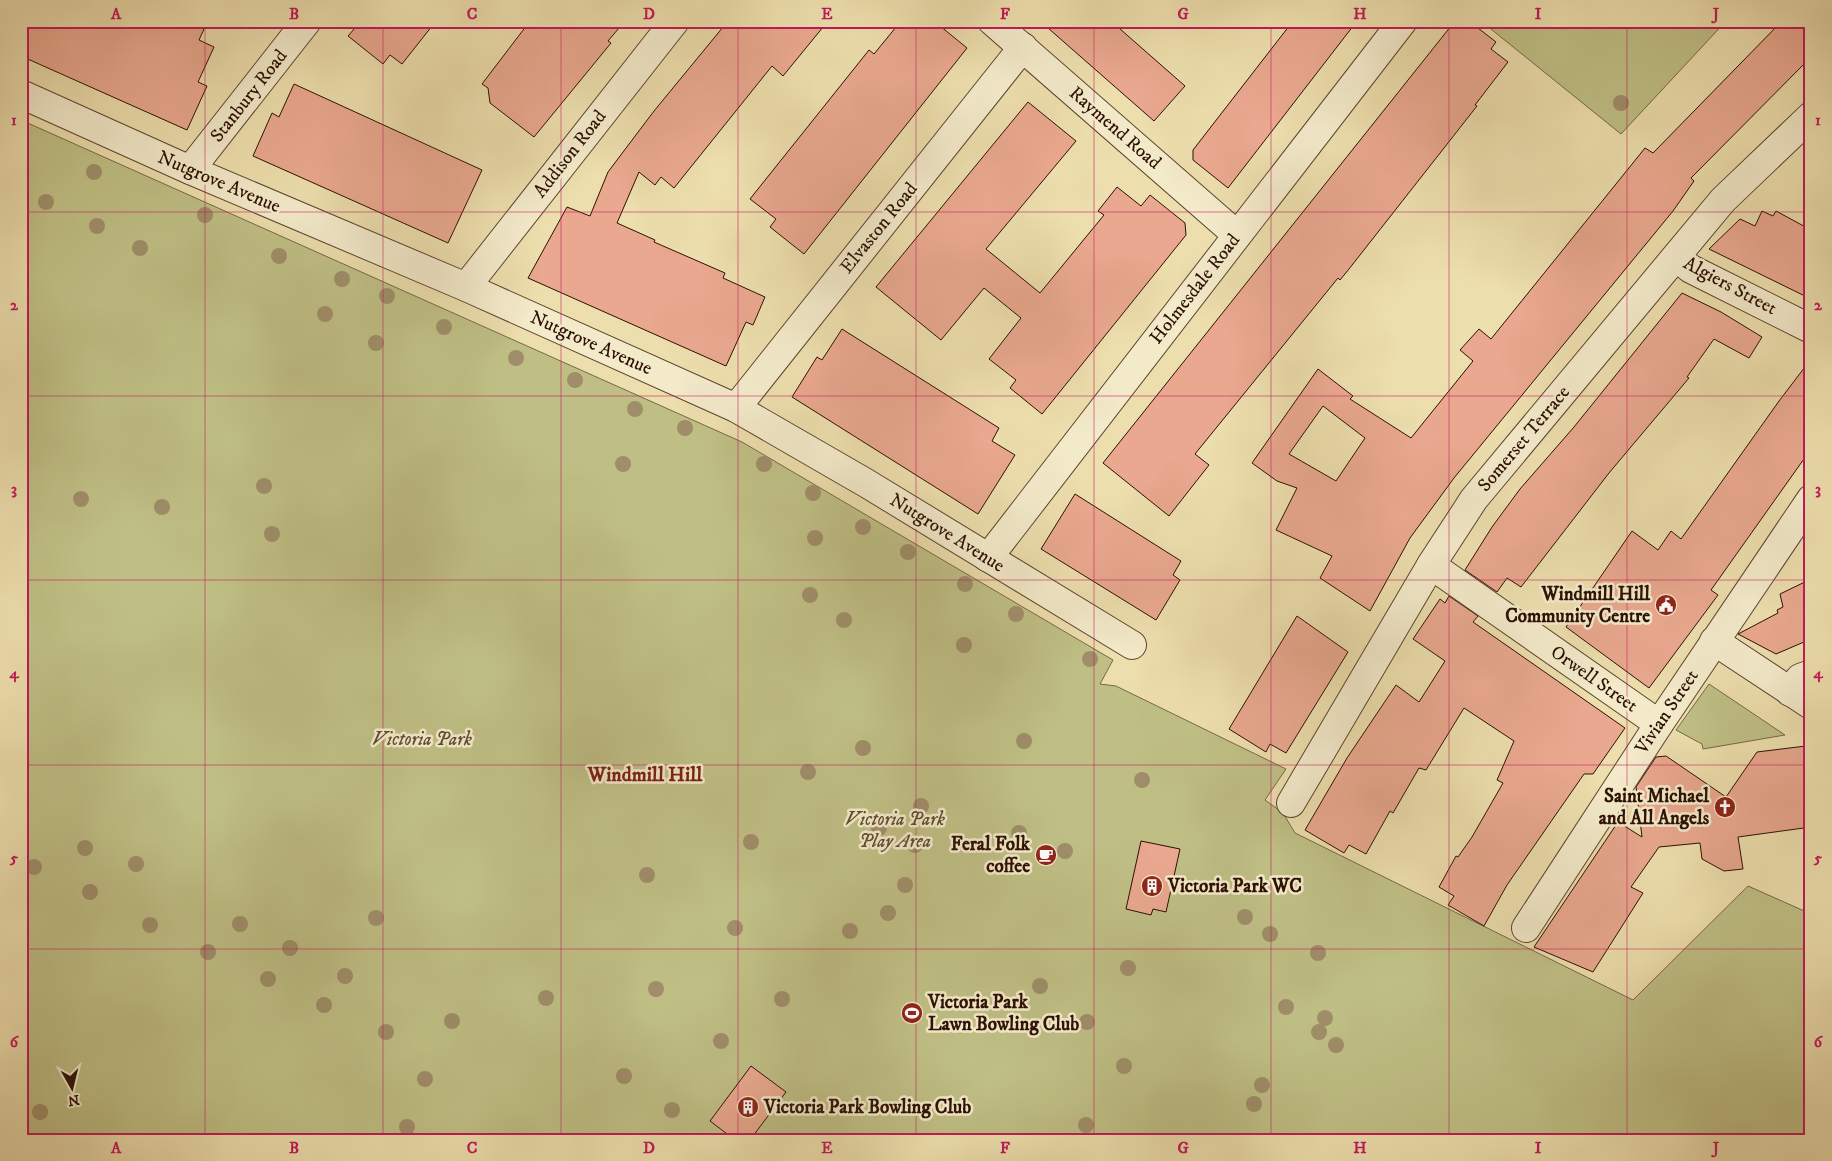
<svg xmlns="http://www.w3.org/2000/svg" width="1832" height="1161" font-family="'IM FELL DW Pica',serif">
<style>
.green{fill:#bfbf85;stroke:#766844}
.building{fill:#e9a88f;stroke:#2c1004;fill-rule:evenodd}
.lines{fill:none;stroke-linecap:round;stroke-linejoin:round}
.minor-casing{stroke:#5c442e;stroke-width:30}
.minor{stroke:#f3eaca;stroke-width:28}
.tree{fill:#9f8e69}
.grid{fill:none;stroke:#c2185b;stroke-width:1;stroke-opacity:0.55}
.labels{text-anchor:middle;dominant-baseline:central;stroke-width:5;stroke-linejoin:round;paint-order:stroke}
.street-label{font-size:19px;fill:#2c1004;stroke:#f3eaca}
.poi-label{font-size:19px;font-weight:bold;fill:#2c1004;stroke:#f3eaca;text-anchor:end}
.park-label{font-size:19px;font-style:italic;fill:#5f4d31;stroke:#f3eaca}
.neighbourhood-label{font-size:20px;font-weight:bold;fill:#7a1f14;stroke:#f3eaca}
.neatline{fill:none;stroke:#c2185b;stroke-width:2}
.grid-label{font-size:16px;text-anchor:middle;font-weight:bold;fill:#c2185b}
</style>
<rect width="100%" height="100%" fill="#eddead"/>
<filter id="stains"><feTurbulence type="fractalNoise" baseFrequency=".004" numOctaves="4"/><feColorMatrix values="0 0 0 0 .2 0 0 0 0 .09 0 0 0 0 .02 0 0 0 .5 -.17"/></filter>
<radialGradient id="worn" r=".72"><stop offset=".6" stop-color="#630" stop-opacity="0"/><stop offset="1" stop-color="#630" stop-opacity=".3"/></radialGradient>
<g class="green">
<polygon points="1481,21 1726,21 1621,134"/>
<polygon points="21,120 742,442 1113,660 1100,684 1116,686 1286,769 1265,800 1283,813 1295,833 1633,1000 1748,886 1811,914 1811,1140 21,1140"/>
<polygon points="1709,684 1785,735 1703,749 1702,744 1676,730"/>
</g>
<g class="building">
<polygon points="21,21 186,21 204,29 199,40 214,47 198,82 207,86 187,130 21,56"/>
<polygon points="361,21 436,21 402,64 390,55 383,64 348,36"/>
<polygon points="530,21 625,21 608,41 611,43 534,137 490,103 488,88 482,84"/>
<polygon points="728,21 828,21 783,76 772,66 674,188 661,177 655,185 639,172 617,223 655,240 654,242 725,273 723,278 765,297 753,325 746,322 726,366 528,278 567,207 590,216 608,172 654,111"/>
<polygon points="901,21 934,21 967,48 804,254 770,227 776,219 750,199 869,50 874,54"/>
<polygon points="1040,21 1111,21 1185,86 1154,121"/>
<polygon points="1293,21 1357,21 1228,188 1193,160 1193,150"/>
<polygon points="1455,21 1469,21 1496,42 1491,49 1508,62 1475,105 1477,106 1349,269 1340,280 1338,278 1195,454 1209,465 1169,516 1103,463"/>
<path d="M 1782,21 L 1811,21 L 1811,57 L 1691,178 L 1694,181 L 1673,211 L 1454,478 L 1410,538 L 1370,611 L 1320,578 L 1332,556 L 1276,530 L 1297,488 L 1277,481 L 1252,463 L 1318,369 L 1353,396 L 1350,399 L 1411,438 L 1473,361 L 1460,350 L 1479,329 L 1491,339 L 1645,148 L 1653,153 ZM 1323,406 L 1365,438 L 1336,481 L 1289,454 Z"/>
<polygon points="294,84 482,170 448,243 253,156 272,113 279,117"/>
<polygon points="1028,102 1076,141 986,249 1040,293 1104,215 1098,211 1117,187 1141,206 1150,195 1185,223 1186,235 1042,414 1010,388 1016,380 989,359 1021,318 984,288 941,340 876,287"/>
<polygon points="1762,211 1773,216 1776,211 1811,230 1811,299 1709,249 1740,219 1755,226"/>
<polygon points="1682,293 1721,312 1762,337 1749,358 1714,339 1687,377 1689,378 1609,473 1521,587 1507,578 1497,592 1465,570 1492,527 1520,489 1574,427"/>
<polygon points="842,329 999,428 992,441 1015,455 978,514 792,397 817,357 822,360"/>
<polygon points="1811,359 1811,449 1711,590 1718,595 1649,688 1566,627 1632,531 1658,550 1671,531 1681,539 1779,401"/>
<polygon points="1075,494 1181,561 1173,575 1180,580 1156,620 1041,549"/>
<polygon points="1811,579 1811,639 1776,654 1738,634 1778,613 1777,610 1783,607 1780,594"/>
<polygon points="1449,596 1478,616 1473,622 1625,728 1593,774 1584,774 1507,885 1484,926 1448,905 1454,896 1439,887 1456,856 1458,857 1472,837 1503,783 1497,780 1514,741 1464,708 1426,770 1419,768 1393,813 1390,811 1366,854 1349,845 1344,853 1305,830 1347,758 1396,685 1419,702 1445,661 1413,639 1440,599 1445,603"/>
<polygon points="1297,616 1348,652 1286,753 1270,744 1266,752 1229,729"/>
<polygon points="1806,746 1808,768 1811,768 1811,827 1738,837 1743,869 1724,871 1702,859 1700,843 1659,847 1631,887 1643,893 1593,972 1534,947 1618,822 1642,837 1636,787 1656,757 1666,756 1726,797 1757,752"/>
<polygon points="1141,841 1180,849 1166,912 1153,909 1151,915 1126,909"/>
<polygon points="751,1066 786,1092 750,1140 735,1140 710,1121"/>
</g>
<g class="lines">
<g class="minor-casing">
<g id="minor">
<polyline points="992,21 1237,235"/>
<polyline points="21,94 190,170 466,287 736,408 866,483 1132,645"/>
<polyline points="190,170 307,21"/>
<polyline points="1676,257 1691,269 1811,329"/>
<polyline points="466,287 675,21"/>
<polyline points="736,408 1023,47"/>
<polyline points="988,558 1403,21"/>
<polyline points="1431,565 1659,724"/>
<polyline points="1714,641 1811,705"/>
<polyline points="1790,692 1800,678 1811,674"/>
<polyline points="1291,803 1431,565 1474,499 1723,200 1811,116"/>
<polyline points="1526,928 1659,724 1811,499"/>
</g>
</g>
<use href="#minor" class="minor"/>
</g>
<g class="tree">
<circle cx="1621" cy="103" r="8"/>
<circle cx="94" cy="172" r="8"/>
<circle cx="46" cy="202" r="8"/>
<circle cx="205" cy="215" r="8"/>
<circle cx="97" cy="226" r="8"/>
<circle cx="140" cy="248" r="8"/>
<circle cx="279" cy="256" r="8"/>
<circle cx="342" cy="279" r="8"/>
<circle cx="387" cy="296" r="8"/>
<circle cx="325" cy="314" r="8"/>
<circle cx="444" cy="327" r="8"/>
<circle cx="376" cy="343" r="8"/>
<circle cx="516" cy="358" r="8"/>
<circle cx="575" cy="380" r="8"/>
<circle cx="635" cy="409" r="8"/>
<circle cx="685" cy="428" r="8"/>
<circle cx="623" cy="464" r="8"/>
<circle cx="764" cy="464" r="8"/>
<circle cx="264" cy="486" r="8"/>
<circle cx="813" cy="493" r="8"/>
<circle cx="81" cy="499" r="8"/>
<circle cx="162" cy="507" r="8"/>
<circle cx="863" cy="527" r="8"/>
<circle cx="272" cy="534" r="8"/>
<circle cx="815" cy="538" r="8"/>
<circle cx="908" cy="552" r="8"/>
<circle cx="965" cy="584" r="8"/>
<circle cx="810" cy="595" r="8"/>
<circle cx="1016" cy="614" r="8"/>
<circle cx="844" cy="620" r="8"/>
<circle cx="964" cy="645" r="8"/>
<circle cx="1090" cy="659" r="8"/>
<circle cx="1024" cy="741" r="8"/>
<circle cx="863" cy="748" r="8"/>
<circle cx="808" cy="772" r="8"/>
<circle cx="1142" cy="780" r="8"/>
<circle cx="921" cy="806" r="8"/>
<circle cx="879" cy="828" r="8"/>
<circle cx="1019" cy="833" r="8"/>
<circle cx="751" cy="842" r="8"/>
<circle cx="915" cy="845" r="8"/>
<circle cx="85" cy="848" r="8"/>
<circle cx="1065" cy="851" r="8"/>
<circle cx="136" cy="864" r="8"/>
<circle cx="34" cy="867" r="8"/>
<circle cx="647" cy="875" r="8"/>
<circle cx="905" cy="885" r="8"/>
<circle cx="90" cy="892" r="8"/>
<circle cx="888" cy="913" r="8"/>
<circle cx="1245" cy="917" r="8"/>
<circle cx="376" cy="918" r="8"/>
<circle cx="240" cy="924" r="8"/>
<circle cx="150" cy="925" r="8"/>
<circle cx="735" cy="928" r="8"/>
<circle cx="850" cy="931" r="8"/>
<circle cx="1270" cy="934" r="8"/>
<circle cx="290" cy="948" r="8"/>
<circle cx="208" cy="952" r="8"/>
<circle cx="1318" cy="953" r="8"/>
<circle cx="1128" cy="968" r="8"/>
<circle cx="345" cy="976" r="8"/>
<circle cx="268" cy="979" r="8"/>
<circle cx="1040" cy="986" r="8"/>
<circle cx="656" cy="989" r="8"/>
<circle cx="546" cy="998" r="8"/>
<circle cx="782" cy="999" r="8"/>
<circle cx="324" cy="1005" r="8"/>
<circle cx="1286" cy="1007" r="8"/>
<circle cx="1325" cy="1018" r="8"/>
<circle cx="452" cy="1021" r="8"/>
<circle cx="1087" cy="1022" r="8"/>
<circle cx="386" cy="1032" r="8"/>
<circle cx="1319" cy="1032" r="8"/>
<circle cx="721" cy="1041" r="8"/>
<circle cx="1336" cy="1045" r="8"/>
<circle cx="1124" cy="1066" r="8"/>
<circle cx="624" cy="1076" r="8"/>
<circle cx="425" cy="1079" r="8"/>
<circle cx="1262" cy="1085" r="8"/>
<circle cx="1254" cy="1104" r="8"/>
<circle cx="672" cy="1110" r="8"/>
<circle cx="40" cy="1112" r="8"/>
<circle cx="1086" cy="1125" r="8"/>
<circle cx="407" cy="1127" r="8"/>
</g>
<path class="grid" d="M 205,21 L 205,1140M 383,21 L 383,1140M 561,21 L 561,1140M 738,21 L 738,1140M 916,21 L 916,1140M 1094,21 L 1094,1140M 1271,21 L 1271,1140M 1449,21 L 1449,1140M 1627,21 L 1627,1140M 21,212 L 1811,212M 21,396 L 1811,396M 21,580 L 1811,580M 21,765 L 1811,765M 21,949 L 1811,949"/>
<defs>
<g id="civic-disc" transform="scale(1.125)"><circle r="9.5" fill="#8f2418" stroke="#f3eaca"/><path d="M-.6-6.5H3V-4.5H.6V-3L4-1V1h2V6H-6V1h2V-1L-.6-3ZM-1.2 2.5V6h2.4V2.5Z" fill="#fff"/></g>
<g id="church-disc" transform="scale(1.125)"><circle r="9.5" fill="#8f2418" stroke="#f3eaca"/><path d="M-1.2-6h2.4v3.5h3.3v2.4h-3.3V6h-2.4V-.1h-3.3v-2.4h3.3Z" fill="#fff"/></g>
<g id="cafe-disc" transform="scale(1.125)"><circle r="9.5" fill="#8f2418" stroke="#f3eaca"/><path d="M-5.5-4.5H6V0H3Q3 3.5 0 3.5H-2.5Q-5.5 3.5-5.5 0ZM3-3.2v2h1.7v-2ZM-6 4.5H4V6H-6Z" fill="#fff"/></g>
<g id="building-disc" transform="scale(1.125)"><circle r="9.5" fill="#8f2418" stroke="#f3eaca"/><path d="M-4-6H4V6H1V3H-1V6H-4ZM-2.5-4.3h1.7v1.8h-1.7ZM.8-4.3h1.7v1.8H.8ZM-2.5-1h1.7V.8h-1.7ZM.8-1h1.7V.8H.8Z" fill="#fff"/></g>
<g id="stadium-disc" transform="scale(1.125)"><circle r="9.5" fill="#8f2418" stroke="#f3eaca"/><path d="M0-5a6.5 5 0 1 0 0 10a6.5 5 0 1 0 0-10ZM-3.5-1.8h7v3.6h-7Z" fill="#fff"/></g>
</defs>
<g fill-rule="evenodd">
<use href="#civic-disc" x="1666" y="605"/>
<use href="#church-disc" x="1725" y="807"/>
<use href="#cafe-disc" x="1046" y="855"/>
<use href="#building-disc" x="1152" y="886"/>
<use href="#stadium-disc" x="912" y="1013"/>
<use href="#building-disc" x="748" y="1107"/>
</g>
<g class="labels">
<g class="street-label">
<text transform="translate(249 96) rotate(-52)">Stanbury Road</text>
<text transform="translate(1115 128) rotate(41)">Raymend Road</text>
<text transform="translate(570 154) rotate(-52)">Addison Road</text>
<text transform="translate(219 182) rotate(23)">Nutgrove Avenue</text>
<text transform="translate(879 228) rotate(-51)">Elvaston Road</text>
<text transform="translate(1730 286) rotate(28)">Algiers Street</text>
<text transform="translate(1195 289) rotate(-52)">Holmesdale Road</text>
<text transform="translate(591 343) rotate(24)">Nutgrove Avenue</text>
<text transform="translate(1524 439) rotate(-50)">Somerset Terrace</text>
<text transform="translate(947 533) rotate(32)">Nutgrove Avenue</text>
<text transform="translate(1594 679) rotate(35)">Orwell Street</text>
<text transform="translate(1667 712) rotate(-56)">Vivian Street</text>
</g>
<g class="poi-label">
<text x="1650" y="594">Windmill Hill<tspan x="1650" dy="22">Community Centre</tspan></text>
<text x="1709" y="796">Saint Michael<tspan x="1709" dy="22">and All Angels</tspan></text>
<text x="1030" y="844">Feral Folk<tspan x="1030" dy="22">coffee</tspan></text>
<text x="1168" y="886" text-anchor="start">Victoria Park WC</text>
<text x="928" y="1002" text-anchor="start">Victoria Park<tspan x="928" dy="22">Lawn Bowling Club</tspan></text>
<text x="764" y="1107" text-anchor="start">Victoria Park Bowling Club</text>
</g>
<g class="park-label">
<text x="422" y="739">Victoria Park</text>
<text x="895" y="819">Victoria Park<tspan x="895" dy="22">Play Area</tspan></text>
</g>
<g class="neighbourhood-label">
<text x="645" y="775">Windmill Hill</text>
</g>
</g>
<rect width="1832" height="1161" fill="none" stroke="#eddead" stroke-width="55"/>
<g transform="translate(72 1088) rotate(172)" stroke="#f3eaca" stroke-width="4" paint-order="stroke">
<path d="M0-4L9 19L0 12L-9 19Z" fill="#2c1004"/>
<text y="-8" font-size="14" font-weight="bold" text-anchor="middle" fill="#2c1004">N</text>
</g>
<rect x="28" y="28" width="1776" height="1106" class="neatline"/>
<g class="grid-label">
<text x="116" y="19">A</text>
<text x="294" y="19">B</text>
<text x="472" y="19">C</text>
<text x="649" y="19">D</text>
<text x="827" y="19">E</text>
<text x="1005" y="19">F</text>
<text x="1183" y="19">G</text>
<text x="1360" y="19">H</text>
<text x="1538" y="19">I</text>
<text x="1716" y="19">J</text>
<text x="14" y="125">1</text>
<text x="1818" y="125">1</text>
<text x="14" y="310">2</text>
<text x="1818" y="310">2</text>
<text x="14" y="494">3</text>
<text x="1818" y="494">3</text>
<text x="14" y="678">4</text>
<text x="1818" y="678">4</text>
<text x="14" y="863">5</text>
<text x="1818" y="863">5</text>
<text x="14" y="1047">6</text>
<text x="1818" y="1047">6</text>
<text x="116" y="1153">A</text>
<text x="294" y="1153">B</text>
<text x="472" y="1153">C</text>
<text x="649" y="1153">D</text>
<text x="827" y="1153">E</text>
<text x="1005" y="1153">F</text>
<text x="1183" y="1153">G</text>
<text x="1360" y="1153">H</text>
<text x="1538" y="1153">I</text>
<text x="1716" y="1153">J</text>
</g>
<rect width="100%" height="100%" filter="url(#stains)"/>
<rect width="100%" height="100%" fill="url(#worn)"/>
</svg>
